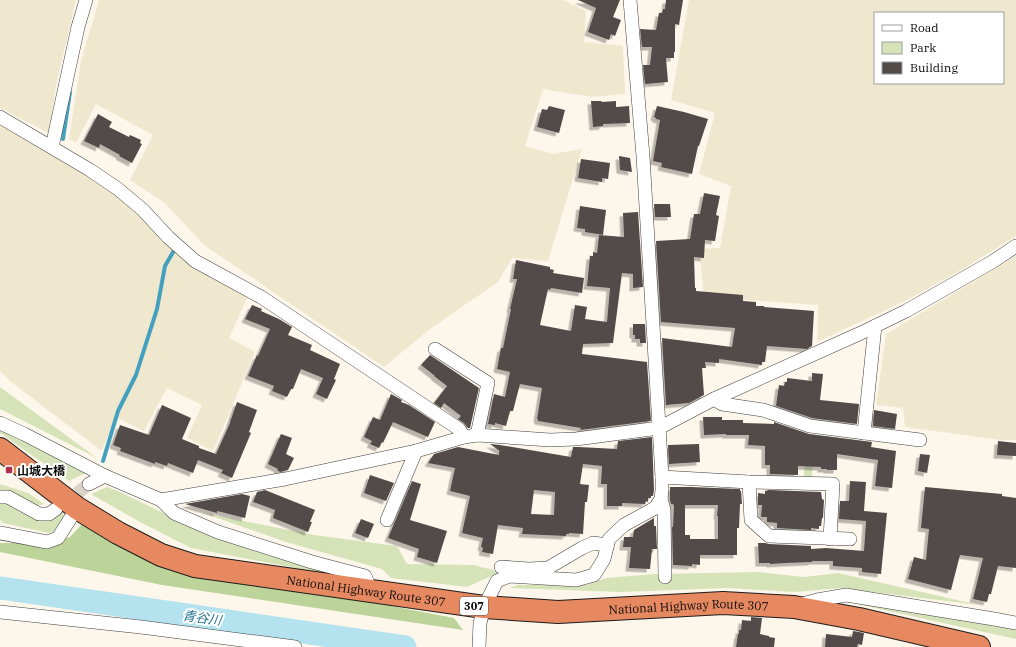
<svg xmlns="http://www.w3.org/2000/svg" width="1016" height="647" font-family="'IBM Plex Serif','Noto Sans JP',serif">
<style>
.farmland{fill:#f0e8ce;fill-rule:evenodd}
.green{fill:#d6e3b8}
.forest{fill:#bcd399}
.lines{fill:none;stroke-linecap:round;stroke-linejoin:round}
.stream{stroke:#43a1bf;stroke-width:4}
.river{stroke:#b4e3ef;stroke-width:23}
.building{fill:#524b48;fill-rule:evenodd;filter:url(#shadow)}
.street-tunnel{stroke:#d9d3c9;stroke-width:13;stroke-dasharray:13 6;stroke-linecap:butt}
.street-casing{stroke:#3e3e3e;stroke-width:14}
.highway-casing{stroke:#1c1c1c;stroke-width:24}
.street{stroke:#fff;stroke-width:13}
.highway{stroke:#e68860;stroke-width:22}
.poi-dot{fill:#ac314b;stroke:#fff;stroke-width:1.5}
.labels{text-anchor:middle;dominant-baseline:central;stroke-width:4;stroke-linejoin:round;paint-order:stroke}
.shield{fill:#fff;stroke:#545454;stroke-width:1}
.shield-label{font-size:11px;font-weight:bold;fill:#0b0b0b}
.poi-label{font-size:12px;font-weight:bold;fill:#0b0b0b;stroke:#fff;text-anchor:start}
.street-label{font-size:12px;fill:#0b0b0b;stroke:#fff}
.water-label{font-size:13px;font-style:italic;fill:#22718f;stroke:#fff}
</style>
<defs>
<filter id="shadow"><feDropShadow dx="-3.5" dy="3.5" stdDeviation="0" flood-color="#0004"/></filter>
</defs>
<rect width="100%" height="100%" fill="#fdf6eb"/>
<g class="farmland">
<polygon points="0,0 76,0 57,81 49,133 0,108"/>
<polygon points="99,0 563,0 586,11 584,42 623,46 625,94 592,97 543,89 525,146 553,154 582,149 548,261 512,258 498,282 430,329 384,367 204,245 165,203 130,180 153,135 96,104 76,143 69,139 81,61"/>
<path d="M 689,0 L 1016,0 L 1016,236 L 963,269 L 905,301 L 817,342 L 818,305 L 704,297 L 699,249 L 720,248 L 731,186 L 699,174 L 715,113 L 671,100 ZM 875,13 L 1003,13 L 1003,83 L 875,83 Z"/>
<polygon points="0,120 114,191 248,296 229,338 255,352 213,451 187,438 202,405 167,388 144,431 115,417 102,451 11,382 0,371"/>
<polygon points="1016,256 1016,440 1001,440 905,427 903,408 876,405 886,334"/>
</g>
<g class="green">
<polygon points="0,387 97,458 0,409"/>
<polygon points="0,430 86,473 69,481 0,433"/>
<polygon points="813,450 812,478 804,476 805,461"/>
<polygon points="0,484 28,493 44,504 35,506 0,493"/>
<polygon points="107,487 120,492 213,537 343,577 191,548 140,522 91,494"/>
<polygon points="0,502 27,507 62,510 64,517 61,529 49,533 3,523 0,520"/>
<polygon points="203,513 314,535 397,546 407,564 474,565 500,572 467,587 391,578 382,569 286,542"/>
<polygon points="757,572 804,577 838,573 979,605 840,588 795,592 728,588 620,592 509,588 518,585 586,585 606,578 656,574"/>
<polygon points="843,601 1000,626 1016,629 1016,639"/>
</g>
<polygon class="forest" points="83,523 271,583 454,618 463,630 162,585 0,552 0,543 52,543 70,537"/>
<g class="lines">
<g class="stream">
<polyline points="63,139 70,92"/>
<polyline points="103,461 118,411 136,375 157,309 165,266 176,247"/>
</g>
<polyline class="river" points="0,588 200,617 405,647"/>
</g>
<g class="building">
<polygon points="578,0 620,0 613,17 621,20 615,36 611,34 609,40 588,32 596,8"/>
<polygon points="666,0 683,0 679,25 675,24 675,52 674,52 674,58 666,58 668,82 645,84 643,65 650,65 652,47 642,47 640,29 656,30 659,13 662,13 663,9 665,9"/>
<polygon points="591,101 601,101 602,102 616,101 616,107 629,106 630,123 603,124 603,126 593,127"/>
<polygon points="549,106 565,110 559,133 537,127 542,109 547,110"/>
<polygon points="657,106 684,112 708,119 699,146 698,146 692,174 661,167 662,163 653,161 660,120 656,119 656,118 654,117"/>
<polygon points="98,114 112,122 109,127 129,137 130,135 141,140 140,143 142,144 132,163 119,156 120,155 100,144 99,148 84,141"/>
<polygon points="619,156 630,158 632,172 620,170"/>
<polygon points="581,159 610,163 608,179 602,178 602,182 578,178"/>
<polygon points="704,193 720,196 716,215 719,216 715,241 705,240 704,258 694,257 695,288 696,288 696,291 743,295 743,301 756,302 756,306 764,306 764,307 814,311 812,346 807,349 767,346 765,362 762,362 762,365 719,359 719,363 705,362 706,368 702,368 704,395 689,403 666,405 662,338 732,347 735,328 661,322 656,241 690,239 694,214 700,214"/>
<polygon points="654,204 670,204 671,217 655,217"/>
<polygon points="580,206 606,210 603,235 585,232 585,229 577,228"/>
<polygon points="638,212 643,287 633,288 633,274 622,273 613,343 583,344 582,354 647,362 651,421 580,430 581,428 538,421 538,419 537,419 542,388 520,384 513,411 510,411 506,426 495,423 495,425 488,424 494,394 505,397 510,372 497,369 501,348 503,348 511,309 510,309 517,279 513,279 516,260 550,267 550,269 554,270 553,273 584,278 582,293 551,288 550,290 548,289 540,325 571,331 575,305 587,307 585,319 607,322 610,288 587,286 590,256 593,256 593,252 597,253 599,235 624,237 623,213"/>
<polygon points="252,305 262,309 261,311 279,319 292,327 288,335 312,345 310,350 340,364 334,379 336,380 327,399 316,394 323,378 301,369 293,389 291,389 287,397 272,391 274,386 248,376 257,355 258,356 270,329 245,319"/>
<polygon points="633,324 645,324 646,343 640,343 640,339 635,339 635,335 633,335"/>
<polygon points="430,355 479,388 470,428 468,428 464,423 458,419 461,416 444,403 441,408 434,403 447,386 434,376 435,376 421,365"/>
<polygon points="812,373 823,374 820,400 859,404 857,424 812,418 776,406 779,385 784,386 785,382 787,382 787,378 812,381"/>
<polygon points="391,394 402,400 401,402 409,405 435,422 428,437 393,422 383,443 382,442 379,448 370,444 372,441 364,437 373,417 380,420"/>
<polygon points="237,402 257,410 249,432 251,433 232,478 221,473 223,470 198,460 193,473 168,463 167,466 155,462 155,464 120,451 121,448 113,445 120,425 149,435 162,405 191,418 182,439 199,446 199,448 216,454 230,423 230,422"/>
<polygon points="874,410 897,414 895,429 873,426"/>
<polygon points="703,417 722,417 722,420 743,420 743,423 774,424 774,422 809,434 872,442 871,447 896,451 892,488 875,486 878,460 837,454 837,470 827,470 827,469 821,469 821,467 798,466 798,475 770,474 770,465 765,465 765,446 748,445 749,435 726,435 726,434 704,435"/>
<polygon points="281,434 292,438 286,454 294,458 288,470 280,472 277,470 278,469 268,464"/>
<path d="M 652,437 L 654,490 L 653,496 L 651,496 L 651,498 L 648,498 L 648,502 L 646,501 L 645,504 L 622,503 L 622,506 L 607,506 L 607,484 L 601,484 L 602,466 L 583,464 L 580,484 L 589,485 L 587,502 L 585,502 L 583,534 L 569,533 L 569,534 L 566,534 L 566,536 L 522,534 L 523,528 L 498,525 L 493,554 L 482,552 L 483,548 L 481,547 L 483,538 L 462,533 L 470,496 L 450,491 L 455,468 L 428,463 L 434,454 L 458,447 L 499,455 L 499,451 L 501,452 L 490,444 L 500,445 L 571,457 L 573,447 L 579,447 L 617,449 L 618,441 ZM 534,490 L 555,492 L 554,515 L 531,514 Z"/>
<polygon points="998,441 1016,443 1016,456 997,455"/>
<polygon points="699,444 700,462 669,464 668,445"/>
<polygon points="920,454 930,455 927,473 918,471"/>
<polygon points="370,475 394,483 386,501 364,493"/>
<polygon points="412,481 421,484 410,520 447,531 437,563 417,557 419,549 388,538"/>
<polygon points="850,481 866,482 864,511 887,513 881,574 862,572 862,568 833,566 833,561 812,561 812,562 786,563 770,564 770,563 759,563 758,543 765,543 769,544 811,546 811,549 826,548 864,551 866,521 839,519 840,501 849,501"/>
<path d="M 670,487 L 691,487 L 740,489 L 740,491 L 741,491 L 742,504 L 740,504 L 739,528 L 737,528 L 737,555 L 700,555 L 700,565 L 692,564 L 692,566 L 673,565 L 672,527 L 673,527 L 674,506 L 673,504 L 671,504 L 670,500 ZM 685,505 L 718,505 L 717,516 L 718,516 L 718,539 L 690,539 L 690,535 L 685,535 Z"/>
<polygon points="925,487 1002,494 1002,496 1016,498 1016,568 998,566 991,594 989,594 987,602 973,599 983,558 960,555 951,590 908,579 914,557 926,560 929,529 921,528"/>
<polygon points="265,490 315,510 310,522 312,522 308,532 273,518 275,510 253,502 257,492"/>
<polygon points="769,490 821,492 822,499 824,500 823,518 822,518 821,526 819,526 819,529 811,528 811,530 777,528 777,523 767,522 767,517 761,517 762,505 758,505 758,493 765,494 765,491"/>
<polygon points="242,494 250,496 245,518 217,511 217,513 185,504"/>
<polygon points="654,518 654,526 656,526 657,549 652,549 650,569 629,568 631,547 623,547 624,537 633,537 634,530"/>
<polygon points="361,519 374,524 368,538 355,533"/>
<polygon points="751,617 762,618 760,634 769,636 769,637 775,638 774,647 736,647 738,634 739,634 739,630 741,630 742,620 751,621"/>
<polygon points="853,631 864,633 862,645 858,644 857,647 825,647 826,634 852,637"/>
</g>
<g class="lines">
<polyline class="street-tunnel" points="62,505 89,484"/>
<g class="street-casing">
<g id="street">
<polyline points="630,0 643,156 662,477 662,490 661,499 664,510 665,577"/>
<polyline points="0,117 90,170 118,189 143,210 168,237 195,261 261,297 459,429 464,437"/>
<polyline points="52,147 78,27 86,0"/>
<polyline points="435,349 488,383 477,435"/>
<polyline points="714,399 722,404 763,410 810,426 920,440"/>
<polyline points="0,423 24,434 105,476 161,500 174,513 218,532 312,562 365,576 369,586 374,592"/>
<polyline points="864,433 875,326"/>
<polyline points="662,477 749,482 833,484 830,539"/>
<polyline points="749,482 751,520 769,536 850,539"/>
<polyline points="89,484 105,476"/>
<polyline points="0,497 8,497 39,514 49,514 56,509"/>
<polyline points="161,500 285,479 416,451 464,437 477,435 550,440 576,439 659,428 714,399 861,333 906,311 992,262 1016,246"/>
<polyline points="387,520 416,451"/>
<polyline points="0,533 47,542 58,538 77,508"/>
<polyline points="501,567 529,569 548,568 582,548 593,543 607,545"/>
<polyline points="799,605 817,600 846,595 994,619 1016,623"/>
<polyline points="0,612 141,627 295,647"/>
<polyline points="479,647 480,623 484,607 497,581 509,576 576,580 594,575 604,559 609,539 624,525 655,508 661,499"/>
</g>
</g>
<g class="highway-casing">
<g id="highway">
<path id="s1" d="M 0,449 L 77,508 L 118,533 L 161,555 L 195,566 L 484,607 L 558,612 L 723,603 L 794,607 L 859,619 L 979,647"/>
</g>
</g>
<use href="#street" class="street"/>
<use href="#highway" class="highway"/>
</g>
<rect class="poi-dot" x="5" y="466" width="8" height="8" rx="2"/>
<g class="labels">
<rect class="shield" x="460" y="597" width="28" height="18" rx="3"/>
<g class="shield-label">
<text x="474" y="606">307</text>
</g>
<g class="poi-label">
<text x="17" y="470">山城大橋</text>
</g>
<g class="street-label">
<text stroke="none"><textPath href="#s1" startOffset="402">National Highway Route 307</textPath></text>
<text stroke="none"><textPath href="#s1" startOffset="726">National Highway Route 307</textPath></text>
</g>
<g class="water-label">
<text transform="translate(202 618) rotate(8)">青谷川</text>
</g>
</g>
<rect x="874" y="12" width="130" height="72" fill="#ffffff" stroke="#9d9d9d"/>
<rect x="882" y="25" width="20" height="6" fill="#ffffff" stroke="#9d9d9d"/>
<text x="910" y="32" font-size="12" fill="#0b0b0b">Road</text>
<rect x="882" y="42" width="20" height="12" fill="#d6e3b8" stroke="#9d9d9d"/>
<text x="910" y="52" font-size="12" fill="#0b0b0b">Park</text>
<rect x="882" y="62" width="20" height="12" fill="#524b48" stroke="#9d9d9d"/>
<text x="910" y="72" font-size="12" fill="#0b0b0b">Building</text>
</svg>
